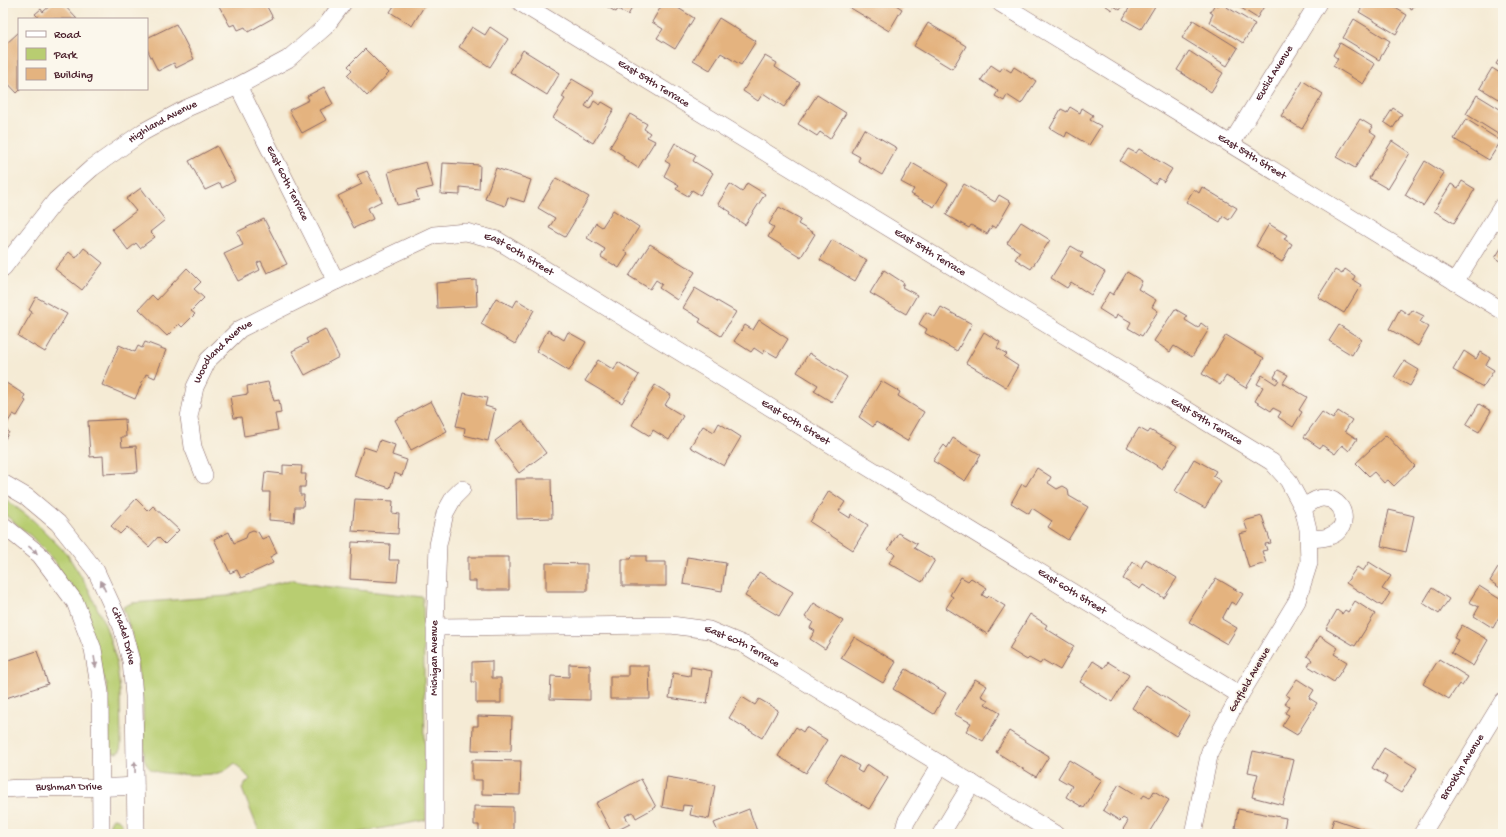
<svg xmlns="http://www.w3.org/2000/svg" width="1506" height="837" font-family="'Gochi Hand',sans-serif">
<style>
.green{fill:#b8cd71;stroke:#81764e}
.building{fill:#e4b37f}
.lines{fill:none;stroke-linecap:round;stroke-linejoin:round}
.minor-casing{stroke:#866666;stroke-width:18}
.minor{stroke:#fff;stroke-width:17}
.oneway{fill:#ae9aa0}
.labels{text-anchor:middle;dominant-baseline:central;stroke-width:3.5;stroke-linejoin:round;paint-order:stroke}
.street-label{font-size:11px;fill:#4a1f2b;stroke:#fbf7ec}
</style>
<rect width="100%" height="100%" fill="#fbf7ec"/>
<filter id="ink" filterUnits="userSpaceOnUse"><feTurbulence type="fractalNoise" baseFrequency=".025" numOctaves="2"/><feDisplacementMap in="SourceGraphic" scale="8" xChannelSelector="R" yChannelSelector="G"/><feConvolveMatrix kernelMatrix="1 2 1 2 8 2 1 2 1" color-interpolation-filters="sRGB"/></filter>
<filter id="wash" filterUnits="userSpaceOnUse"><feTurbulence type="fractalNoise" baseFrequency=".012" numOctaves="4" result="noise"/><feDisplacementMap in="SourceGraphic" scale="16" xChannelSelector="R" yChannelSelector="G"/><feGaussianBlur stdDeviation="0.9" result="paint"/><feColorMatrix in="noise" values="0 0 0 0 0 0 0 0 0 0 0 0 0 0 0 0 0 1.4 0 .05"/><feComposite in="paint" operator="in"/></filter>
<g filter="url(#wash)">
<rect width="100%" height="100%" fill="#f5ebd5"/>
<g class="green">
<polygon points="3,497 34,521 67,554 88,588 106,627 116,659 120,691 121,744 120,751 116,753 111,752 109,746 109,707 107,685 56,563 31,536 3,513"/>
<path d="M 290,580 L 321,586 L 423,597 L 426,820 L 352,834 L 260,834 L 242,789 L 245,784 L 250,779 L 235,763 C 230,767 225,772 218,773 C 208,776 161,775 152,770 C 147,767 146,763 144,758 L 143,703 L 133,639 L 123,607 L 132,603 L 227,596 Z"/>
<path d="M 113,818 L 118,819 L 122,823 L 122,834 L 109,834 C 109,828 109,823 113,818 Z"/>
</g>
<g id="blocks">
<g class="building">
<polygon points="53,3 62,3 77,19 40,19 35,14 41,9 43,12"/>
<polygon points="225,3 265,3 273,18 248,32 245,27 238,30 235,24 230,26 219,6"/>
<polygon points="396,3 426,3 412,26 390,12"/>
<polygon points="601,3 635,3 628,15 618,9 616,12"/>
<polygon points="663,3 670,3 694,18 675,49 657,38 663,29 652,22"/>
<polygon points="852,3 893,3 902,9 889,31 849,7"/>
<polygon points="1102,3 1125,3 1120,10 1114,6 1112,10"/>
<polygon points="1132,3 1157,3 1141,29 1123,19"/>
<polygon points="1220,3 1255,24 1243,43 1209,22 1213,14 1210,12 1215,4 1218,6"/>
<polygon points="1233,3 1266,3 1257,18"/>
<polygon points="1365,3 1387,3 1407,15 1396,34 1359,12"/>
<polygon points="1401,3 1415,3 1412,9"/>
<polygon points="719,18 756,41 741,65 721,53 710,70 693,60"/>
<polygon points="1354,19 1390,41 1379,60 1343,38"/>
<polygon points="1193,20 1238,48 1227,66 1182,38"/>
<polygon points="928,23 966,46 952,69 914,46"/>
<polygon points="176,24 194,59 176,68 174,63 158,71 147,49 147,38"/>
<polygon points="472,27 485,35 490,27 508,39 490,67 459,47"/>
<polygon points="19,32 19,89 21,89 17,93 3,78 3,40 6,44"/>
<polygon points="1340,43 1375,64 1363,84 1333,66 1338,59 1333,55"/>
<polygon points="365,49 389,73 367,96 347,75 352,70 348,66"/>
<polygon points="523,50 560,73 547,95 510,72"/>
<polygon points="1189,51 1223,73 1211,92 1177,70"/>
<polygon points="1503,53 1503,68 1496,64"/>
<polygon points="765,56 777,63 775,67 800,83 784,107 763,93 758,101 743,91"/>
<polygon points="991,65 1000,71 1003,67 1011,72 1014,67 1036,81 1021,104 1007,95 1004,101 995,96 998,91 981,80"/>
<polygon points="1492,68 1503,75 1503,102 1480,88"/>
<polygon points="572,79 594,92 585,106 590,109 594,101 600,105 602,102 614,109 593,143 553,118 565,99 562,97"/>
<polygon points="1303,81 1323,94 1302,129 1281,116"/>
<polygon points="324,87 333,104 320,110 326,120 302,133 289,110 309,100 307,96"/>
<polygon points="817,95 846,113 830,139 820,132 817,136 798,124"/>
<polygon points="1477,95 1503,111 1503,133 1501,136 1466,114"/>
<polygon points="1070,107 1080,113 1082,108 1093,115 1090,120 1101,126 1089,145 1067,132 1065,137 1050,128 1061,109 1067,112"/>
<polygon points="1393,108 1402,114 1393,128 1384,122"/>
<polygon points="630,114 647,124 644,129 650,133 647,137 655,141 638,168 623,158 624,156 610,147"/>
<polygon points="1360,119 1373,127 1370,131 1376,135 1355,168 1336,157"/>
<polygon points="1466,119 1501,141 1489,160 1454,139"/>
<polygon points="864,129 897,148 882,175 858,161 860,157 851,152"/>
<polygon points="1392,141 1410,153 1388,189 1369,178"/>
<polygon points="675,143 696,155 693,161 713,173 700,195 692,190 688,196 676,189 679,185 664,176 670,164 665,161"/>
<polygon points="217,146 235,181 222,188 220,183 205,190 189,161"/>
<polygon points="1128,149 1136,153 1139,149 1172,169 1164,182 1159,178 1155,184 1120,161"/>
<polygon points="1425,161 1444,173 1423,206 1405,195"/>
<polygon points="426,162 433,187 416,191 419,200 397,205 388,172"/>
<polygon points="443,163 480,165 479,189 460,187 460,195 441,194"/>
<polygon points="912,163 948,184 934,207 911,194 914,189 901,182"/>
<polygon points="496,168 531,180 524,202 508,197 505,206 485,199"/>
<polygon points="367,171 382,201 368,208 373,219 354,228 338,196 362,184 357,175"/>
<polygon points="556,178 589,197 565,237 549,228 555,218 538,208"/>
<polygon points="1462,181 1475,189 1454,223 1434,211 1451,184 1458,188"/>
<polygon points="747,183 765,194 745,225 730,215 731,212 718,204 730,184 742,192"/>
<polygon points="964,184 995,202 999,195 1011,202 996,228 992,226 987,234 971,225 969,228 946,215"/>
<polygon points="1202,187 1237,208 1229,220 1223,216 1220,222 1186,202 1194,189 1199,193"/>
<polygon points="141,188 165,220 150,232 155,237 140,248 136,243 128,250 112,229 136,211 126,199"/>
<polygon points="779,207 801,219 798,224 815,234 801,257 768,237 774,227 769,224"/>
<polygon points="613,210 639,227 624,251 628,254 619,268 601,257 605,249 587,238 596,223 602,227"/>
<polygon points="264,219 287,264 267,273 261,261 257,263 260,270 238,281 224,254 243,245 237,232"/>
<polygon points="1021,222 1050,240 1031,269 1015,259 1020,252 1007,243"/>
<polygon points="1269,224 1287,235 1284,239 1292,244 1282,262 1256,246"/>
<polygon points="832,240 867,260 855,281 820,260"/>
<polygon points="650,244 695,272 677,300 659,288 662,284 656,280 650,289 629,276"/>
<polygon points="1503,245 1503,263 1495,258"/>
<polygon points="1071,246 1083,253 1080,257 1105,272 1091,295 1071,282 1067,288 1051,278"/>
<polygon points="84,248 103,263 82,290 55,269 69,252 76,258"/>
<polygon points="187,268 201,282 194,289 204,298 191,311 195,314 182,327 179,324 167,336 139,309 152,295 157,300"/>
<polygon points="1345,269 1355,276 1353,280 1361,285 1344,313 1318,297 1335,270 1342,274"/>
<polygon points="884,270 904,283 902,287 917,295 906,314 870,293"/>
<polygon points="1127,272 1142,281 1138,289 1156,300 1152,307 1158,311 1142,336 1128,328 1131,322 1117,314 1115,319 1099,309 1109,292 1113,295"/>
<polygon points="476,280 477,306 437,308 436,283"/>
<polygon points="695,288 736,312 721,336 699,322 701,319 683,308"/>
<polygon points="36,297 67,314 45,352 18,336 32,312 29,310"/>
<polygon points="496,298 513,307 517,300 534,310 515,344 481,324"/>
<polygon points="941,307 972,324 957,351 925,333 927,329 919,324 926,312 935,317"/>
<polygon points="1175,309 1187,316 1185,320 1198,328 1201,323 1209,329 1192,357 1174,346 1170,352 1154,341"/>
<polygon points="1400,309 1409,315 1412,310 1424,316 1420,322 1429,327 1418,346 1389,329"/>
<polygon points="759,320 788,339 777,357 765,350 763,354 754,348 751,352 734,341 745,325 753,330"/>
<polygon points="1339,325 1361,339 1352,355 1329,341"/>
<polygon points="325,329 339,357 305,375 292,351 308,343 306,339"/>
<polygon points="548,330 564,340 568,332 586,342 569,371 536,351"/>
<polygon points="984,332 1000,342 997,348 1007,354 1004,357 1018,366 1006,387 966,363"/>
<polygon points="1226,335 1264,358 1246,388 1226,376 1220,385 1202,374"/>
<polygon points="145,342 166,350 155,378 146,374 135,399 102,385 119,345 135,352 138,346 142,348"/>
<polygon points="1464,351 1476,359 1480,352 1490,358 1486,365 1494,370 1483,387 1453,370"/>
<polygon points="809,353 847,377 832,402 814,391 818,385 797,372"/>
<polygon points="598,360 614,370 618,362 639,375 622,403 585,381"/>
<polygon points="1404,361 1419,370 1410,386 1394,377"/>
<polygon points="1278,370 1288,375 1283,383 1307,397 1299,410 1302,412 1293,427 1278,417 1281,412 1273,408 1271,411 1255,401 1263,387 1257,384 1262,375 1276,384 1279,380 1274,377"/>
<polygon points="3,381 25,395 23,399 26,401 17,416 13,414 4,428 9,432 5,439 3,438"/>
<polygon points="881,381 900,392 898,396 924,412 907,441 876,422 873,427 859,417"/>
<polygon points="268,382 274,401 279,400 281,413 275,414 278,430 244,436 241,417 234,418 230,397 248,394 247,386"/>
<polygon points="655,385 671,395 665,405 683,416 669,440 653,430 650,436 632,425"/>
<polygon points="464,393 487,398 485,406 495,409 488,441 464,435 465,428 456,426"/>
<polygon points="431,401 447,431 411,450 395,420"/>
<polygon points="1479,404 1491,411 1479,432 1466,425"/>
<polygon points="1338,411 1352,420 1345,431 1357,439 1349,451 1342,445 1335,454 1322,445 1320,448 1304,437 1322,412 1333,419"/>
<polygon points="125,419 126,437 121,437 122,447 136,446 138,472 104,474 103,456 90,457 88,421"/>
<polygon points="522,421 546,453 519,473 495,441"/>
<polygon points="719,423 741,437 724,466 690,447 703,426 714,432"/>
<polygon points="1139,428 1148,433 1150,430 1177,446 1162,469 1127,447"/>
<polygon points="1386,435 1415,466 1394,486 1388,480 1384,483 1374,472 1369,476 1356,463"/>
<polygon points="953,438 981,455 965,481 933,461 944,445 947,448"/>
<polygon points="380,440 395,445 392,455 407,460 402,476 395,473 390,488 354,476 364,447 376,451"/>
<polygon points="1194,459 1216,471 1213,476 1221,481 1205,508 1175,491"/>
<polygon points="283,465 302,466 301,474 306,474 305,487 300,487 300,495 304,495 303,507 295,507 294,522 269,520 270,492 263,492 265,472 283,474"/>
<polygon points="1037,468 1051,477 1048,483 1057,489 1063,486 1068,489 1069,496 1088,507 1068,540 1048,527 1052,521 1032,508 1029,514 1011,503 1022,484 1026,486"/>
<polygon points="516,479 551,479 552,518 517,519"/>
<polygon points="829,491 845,502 839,511 850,518 851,514 868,525 853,550 810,522"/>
<polygon points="136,499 148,511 153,506 179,530 165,544 158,537 149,547 127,527 120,534 111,526"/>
<polygon points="355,499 393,501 392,513 399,514 398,534 352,531"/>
<polygon points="1389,510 1414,516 1406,552 1381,546"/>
<polygon points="1262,516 1271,543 1265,544 1267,550 1262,551 1266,563 1249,568 1239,534 1248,532 1244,521"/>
<polygon points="253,530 258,532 262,539 269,536 277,553 270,557 273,563 241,578 237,570 230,573 214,539 229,532 234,543 246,538 248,532"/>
<polygon points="898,533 917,544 914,548 935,560 922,582 889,563 895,554 888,550"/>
<polygon points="352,542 390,544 389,560 399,560 397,582 350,579"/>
<polygon points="632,556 646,556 646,562 666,562 666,586 622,586 622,559 631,559"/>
<polygon points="468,557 509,557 509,590 476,590 476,581 468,581"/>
<polygon points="687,557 726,563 722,591 683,584"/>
<polygon points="1146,559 1177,578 1164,598 1143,585 1140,589 1123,579 1133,562 1141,568"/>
<polygon points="1369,562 1391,576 1382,589 1390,593 1382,606 1346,583 1357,567 1363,571"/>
<polygon points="546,563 587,564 587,591 546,591"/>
<polygon points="1498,568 1503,571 1503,590 1490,581"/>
<polygon points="759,572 793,592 779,616 745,596"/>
<polygon points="961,577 968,581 971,578 987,588 982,595 987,598 989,596 1005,606 987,634 946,608 953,597 950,595"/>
<polygon points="1216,578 1243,594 1236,605 1231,602 1222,619 1237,628 1227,644 1189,622"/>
<polygon points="1479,586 1503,601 1503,621 1499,617 1493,628 1474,616 1479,607 1469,602"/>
<polygon points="1432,588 1449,599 1439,614 1423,603"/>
<polygon points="1355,601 1375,614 1355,646 1326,629 1337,610 1342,614 1345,610 1348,612"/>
<polygon points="814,603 843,621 825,649 810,639 815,631 810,628 813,622 805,617"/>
<polygon points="1030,614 1047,625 1045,628 1074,646 1060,670 1043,660 1040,664 1029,658 1027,660 1009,649"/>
<polygon points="1462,625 1488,640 1473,666 1451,653 1458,640 1454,638"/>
<polygon points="1320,636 1338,648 1334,654 1347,662 1334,682 1308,666 1312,660 1307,656"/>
<polygon points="854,637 896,662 883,683 841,658"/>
<polygon points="37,651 48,684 3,699 3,662"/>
<polygon points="1439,659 1468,677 1462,686 1459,684 1449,699 1423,684"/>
<polygon points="492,661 492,678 501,678 501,703 476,703 476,682 472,682 472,662"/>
<polygon points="1093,661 1104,668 1108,662 1129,675 1112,702 1080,682"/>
<polygon points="569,664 590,665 590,700 550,699 551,676 569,677"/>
<polygon points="628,666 649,666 650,699 610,699 610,676 628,676"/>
<polygon points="691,667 712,671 707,704 669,698 673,673 690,676"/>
<polygon points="906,669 946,693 934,714 893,689"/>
<polygon points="975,679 987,686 981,696 988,700 985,704 1000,713 983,741 966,731 971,723 954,714"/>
<polygon points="1297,679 1314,690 1309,698 1317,703 1297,735 1282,726 1289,715 1285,713 1289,707 1285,704 1290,697 1286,695"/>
<polygon points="1146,685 1190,713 1176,736 1132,708"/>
<polygon points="742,697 755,705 759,699 778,710 762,738 729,718"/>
<polygon points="478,716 512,717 511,751 472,750 473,726 478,726"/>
<polygon points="796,727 803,732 806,727 827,740 806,773 778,756"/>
<polygon points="1009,731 1049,756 1036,777 996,752"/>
<polygon points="1384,748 1417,768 1401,793 1384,783 1387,777 1372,768"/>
<polygon points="1253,751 1294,760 1283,805 1252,797 1258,774 1248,772"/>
<polygon points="841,755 859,766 857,770 862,773 867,764 888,778 869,809 824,782"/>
<polygon points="472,760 521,761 520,795 482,794 482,780 472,780"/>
<polygon points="1069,760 1102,780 1084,808 1066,797 1072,786 1058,778"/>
<polygon points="667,777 715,785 709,819 690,815 692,806 683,805 682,811 662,807"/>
<polygon points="641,779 656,807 636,818 633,812 625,816 630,824 612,833 596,803"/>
<polygon points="1119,784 1142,798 1144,795 1150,798 1154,791 1169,800 1148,834 1128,834 1122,831 1128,821 1123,818 1120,821 1103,810"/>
<polygon points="474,806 513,807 513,834 479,834 479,825 474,825"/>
<polygon points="749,809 758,834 719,834 714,823"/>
<polygon points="1238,809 1286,818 1283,834 1244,834 1245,830 1235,828"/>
<polygon points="1334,819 1375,833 1375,834 1337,834 1330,831"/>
</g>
</g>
</g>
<g filter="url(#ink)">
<use href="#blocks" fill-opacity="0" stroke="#866666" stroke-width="1"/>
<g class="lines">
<g class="minor-casing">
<g id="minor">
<path id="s1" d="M 521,3 L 1272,462 L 1288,480 L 1303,508 L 1308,529 L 1309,563 L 1297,601 L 1240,695 L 1210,751 L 1193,834"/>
<path id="s2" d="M 1000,3 L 1503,311"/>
<path id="s3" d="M 238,86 L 336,281"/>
<path id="s4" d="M 1231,144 L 1318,3"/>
<path id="s5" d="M 3,268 L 56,200 L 92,168 L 143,132 L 187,108 L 238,86 L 288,59 L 325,27 L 343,3"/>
<polyline points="1455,282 1503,205"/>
<path id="s6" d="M 204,475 L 193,447 L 189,417 L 195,387 L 208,360 L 240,329 L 336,281 L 434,235 L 466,232 L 497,240 L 1240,695"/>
<path id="s7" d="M 3,483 L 27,497 L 58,523 L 96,571 L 122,627 L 131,661 L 134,696 L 136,834"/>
<path d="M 1303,508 C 1308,504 1316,498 1323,498 C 1345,498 1352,528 1330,536 C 1324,539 1315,538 1309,539"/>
<polyline points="3,525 40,555 75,602 93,649 100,692 101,834"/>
<path id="s8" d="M 435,627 L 671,625 L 709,630 L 745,645 L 1055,834"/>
<path id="s9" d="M 3,789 C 47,786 91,789 135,786"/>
<path id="s10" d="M 435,834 L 435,627 L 438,545 L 445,513 L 454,497 L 462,489"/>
<polyline points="903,834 906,822 941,764"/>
<polyline points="941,834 972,783"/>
<path id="s11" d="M 1422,834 L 1503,701"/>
</g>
</g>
<use href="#minor" class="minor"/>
</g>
<defs><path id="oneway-solid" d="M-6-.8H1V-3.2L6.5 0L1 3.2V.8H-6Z"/></defs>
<g class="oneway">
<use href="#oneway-solid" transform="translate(33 550) rotate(40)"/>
<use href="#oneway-solid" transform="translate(103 586) rotate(-115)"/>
<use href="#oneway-solid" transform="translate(95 662) rotate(81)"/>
<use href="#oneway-solid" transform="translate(135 767) rotate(-91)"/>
</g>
</g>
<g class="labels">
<g class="street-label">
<text stroke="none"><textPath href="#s4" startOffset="83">Euclid Avenue</textPath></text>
<text stroke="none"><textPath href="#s1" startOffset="155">East 59th Terrace</textPath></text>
<text stroke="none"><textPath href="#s5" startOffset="219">Highland Avenue</textPath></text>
<text stroke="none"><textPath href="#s2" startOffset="295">East 59th Street</textPath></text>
<text stroke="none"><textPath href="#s3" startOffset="109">East 60th Terrace</textPath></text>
<text stroke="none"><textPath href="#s1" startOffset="479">East 59th Terrace</textPath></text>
<text stroke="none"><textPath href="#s6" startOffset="471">East 60th Street</textPath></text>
<text stroke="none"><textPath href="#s6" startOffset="137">Woodland Avenue</textPath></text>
<text stroke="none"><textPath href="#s1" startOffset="803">East 59th Terrace</textPath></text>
<text stroke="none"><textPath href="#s6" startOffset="795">East 60th Street</textPath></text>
<text stroke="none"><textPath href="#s6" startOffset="1119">East 60th Street</textPath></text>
<text stroke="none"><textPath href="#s7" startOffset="200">Citadel Drive</textPath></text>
<text stroke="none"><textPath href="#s8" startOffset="311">East 60th Terrace</textPath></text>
<text stroke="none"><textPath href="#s10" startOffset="176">Michigan Avenue</textPath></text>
<text transform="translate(1250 680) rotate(-60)">Garfield Avenue</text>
<text stroke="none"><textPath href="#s11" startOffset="78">Brooklyn Avenue</textPath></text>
<text stroke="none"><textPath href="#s9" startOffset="66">Bushman Drive</textPath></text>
</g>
</g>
<rect width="1506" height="837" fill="none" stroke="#fbf7ec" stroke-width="16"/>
<rect x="18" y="18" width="130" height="72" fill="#fbf7ec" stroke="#b4a19f"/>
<rect x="26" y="31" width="20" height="6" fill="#ffffff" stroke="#b4a19f"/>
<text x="54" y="38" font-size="12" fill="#4a1f2b">Road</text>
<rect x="26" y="48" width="20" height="12" fill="#b8cd71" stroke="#b4a19f"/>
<text x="54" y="58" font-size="12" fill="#4a1f2b">Park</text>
<rect x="26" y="68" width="20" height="12" fill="#e4b37f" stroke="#b4a19f"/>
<text x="54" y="78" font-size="12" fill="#4a1f2b">Building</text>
</svg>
